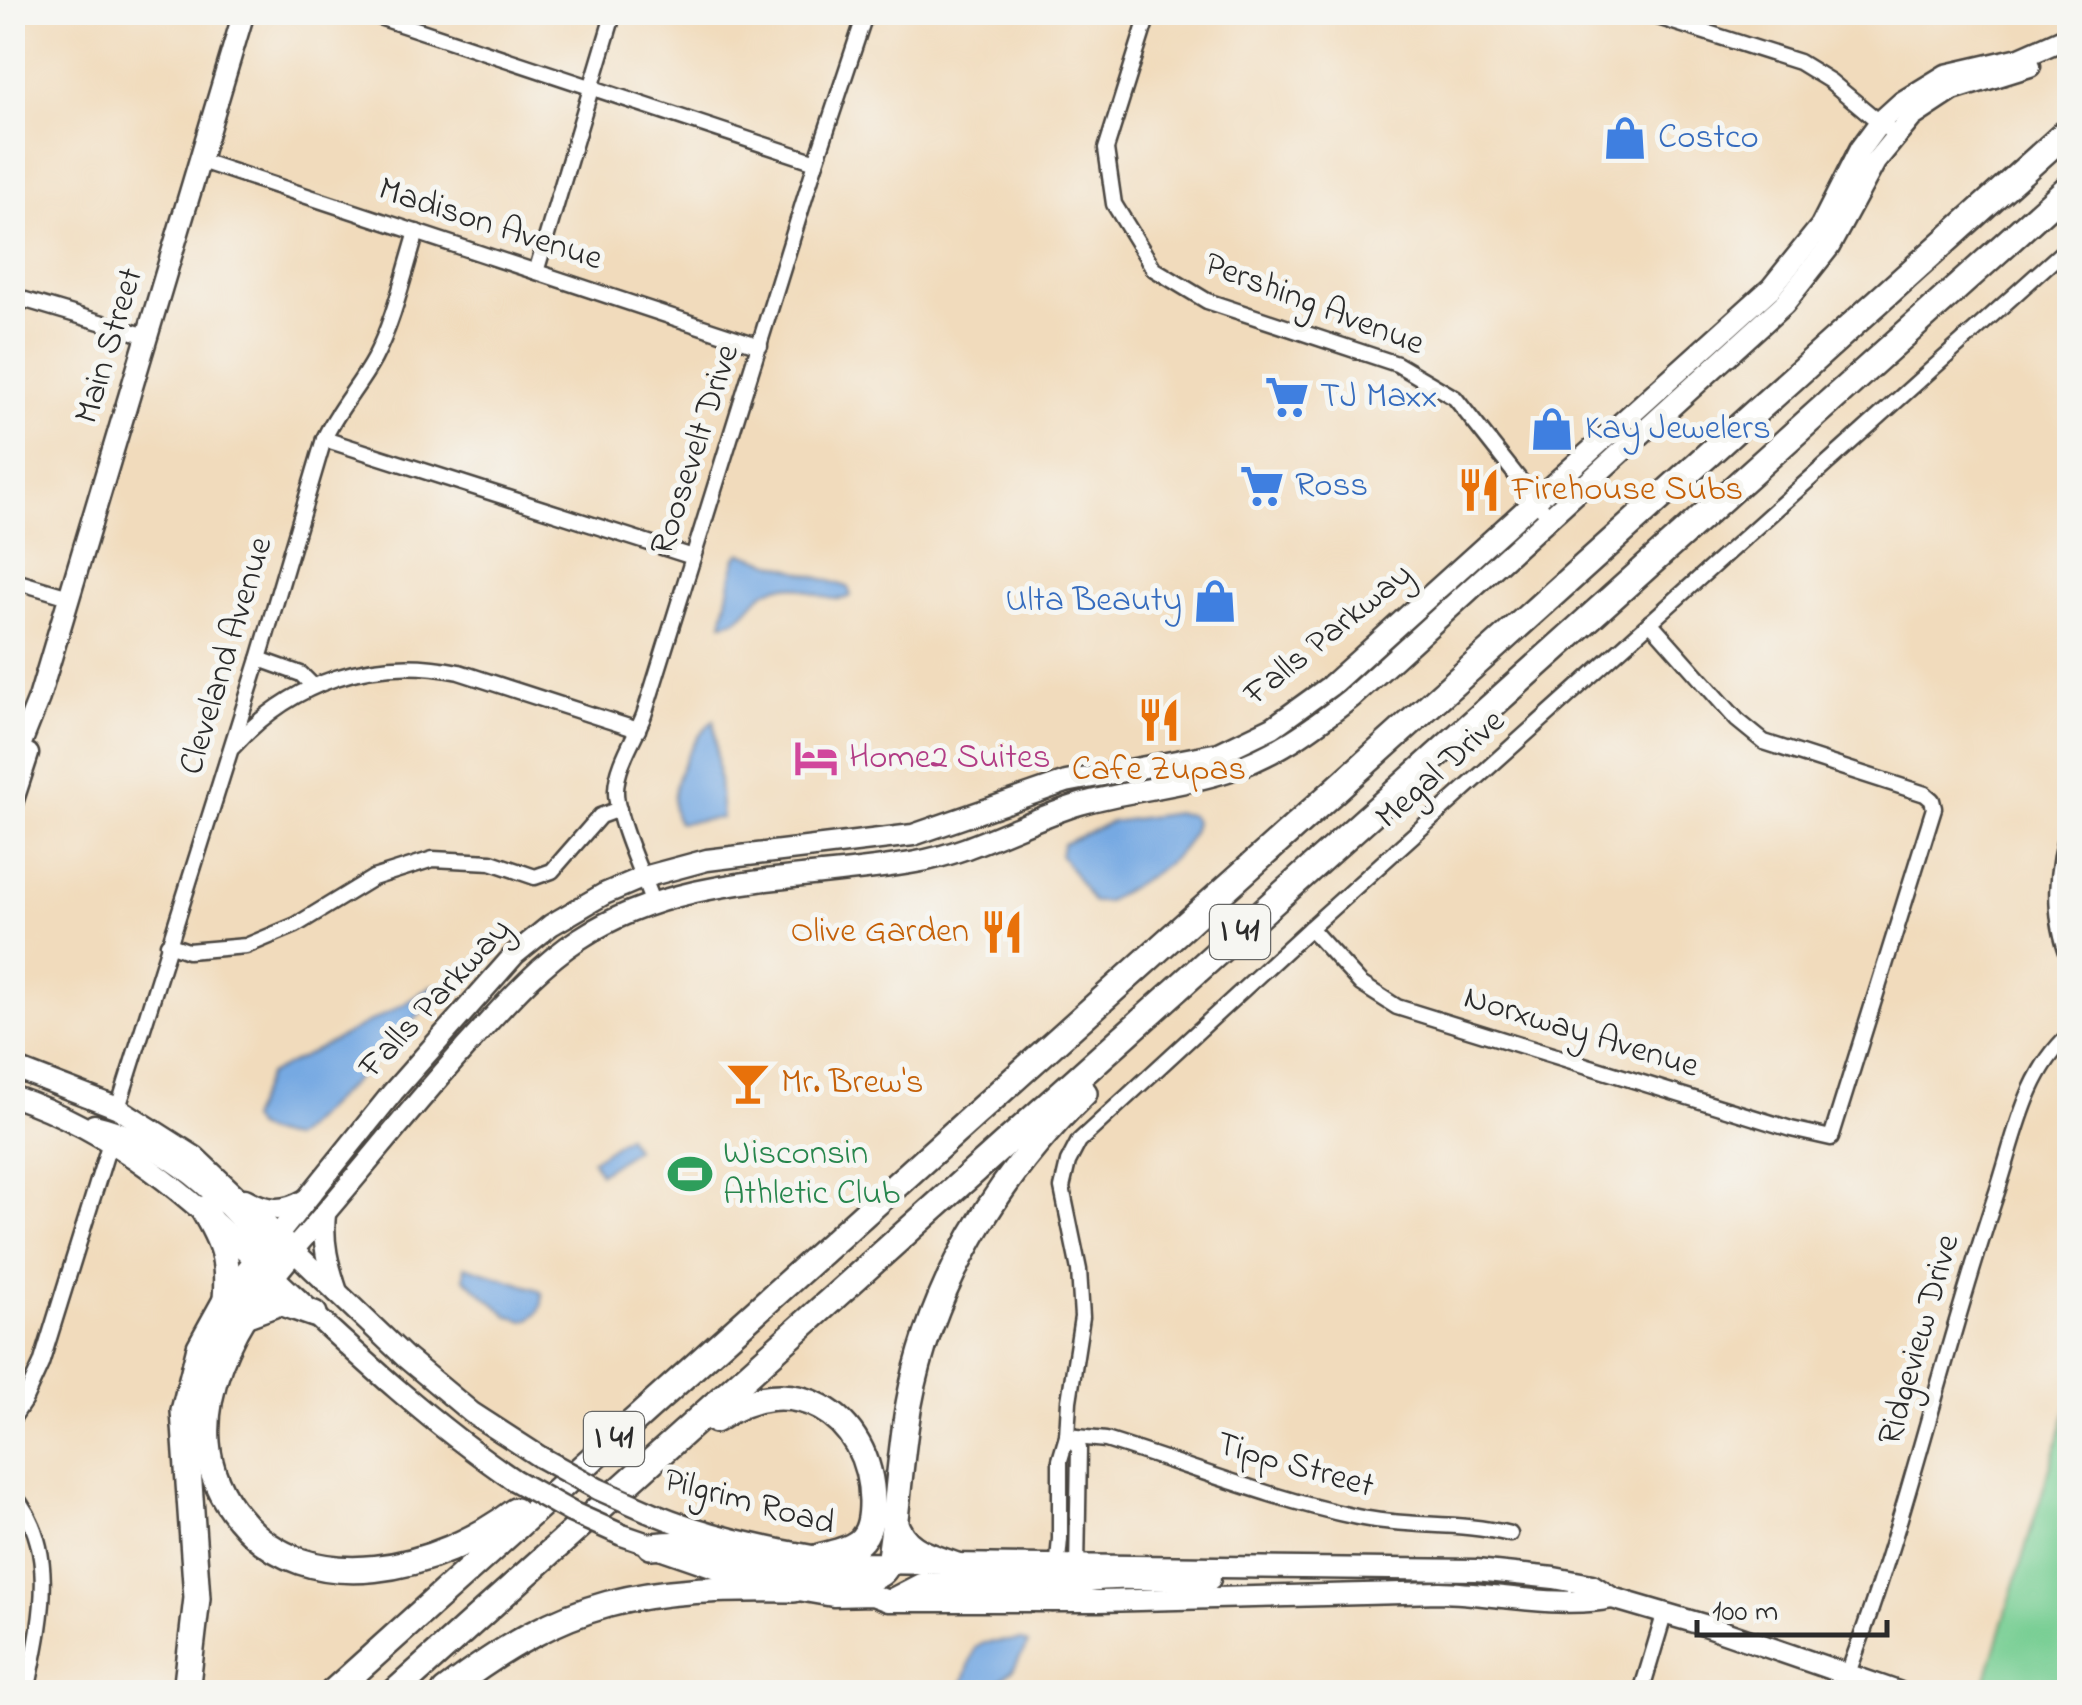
<svg xmlns="http://www.w3.org/2000/svg" width="2082" height="1705" font-family="'Indie Flower',sans-serif">
<style>
.green{fill:#77ce93;stroke:#517c5f;stroke-width:2.5}
.water{fill:#76a9e2;stroke:#506a86;stroke-width:2.5}
.lines{fill:none;stroke-linecap:round;stroke-linejoin:round}
.street-casing{stroke:#494541;stroke-width:19}
.secondary-casing{stroke:#494541;stroke-width:25}
.highway-casing{stroke:#494541;stroke-width:30}
.street{stroke:#fff;stroke-width:14}
.secondary{stroke:#fff;stroke-width:20}
.highway{stroke:#fff;stroke-width:25}
.secondary-bridge-casing{stroke:#494541;stroke-width:25;stroke-linecap:butt}
.secondary-bridge{stroke:#fff;stroke-width:20}
.labels{text-anchor:middle;dominant-baseline:central;stroke-width:10;stroke-linejoin:round;paint-order:stroke}
.shield{fill:#f6f6f2;stroke:#686867;stroke-width:2.5}
.shield-label{font-size:32px;font-weight:bold;fill:#2b2b2b}
.shop-label{font-size:35px;fill:#366cbe;stroke:#f6f6f2;text-anchor:start}
.street-label{font-size:35px;fill:#2b2b2b;stroke:#f6f6f2}
.food-label{font-size:35px;fill:#c56008;stroke:#f6f6f2;text-anchor:start}
.hotel-label{font-size:35px;fill:#b23c85;stroke:#f6f6f2;text-anchor:start}
.leisure-label{font-size:35px;fill:#27864d;stroke:#f6f6f2;text-anchor:start}
</style>
<rect width="100%" height="100%" fill="#f6f6f2"/>
<filter id="ink" filterUnits="userSpaceOnUse"><feTurbulence type="fractalNoise" baseFrequency=".01" numOctaves="2"/><feDisplacementMap in="SourceGraphic" scale="20" xChannelSelector="R" yChannelSelector="G"/><feConvolveMatrix kernelMatrix="1 2 1 2 8 2 1 2 1" color-interpolation-filters="sRGB"/></filter>
<filter id="wash" filterUnits="userSpaceOnUse"><feTurbulence type="fractalNoise" baseFrequency=".0048" numOctaves="4" result="noise"/><feDisplacementMap in="SourceGraphic" scale="40" xChannelSelector="R" yChannelSelector="G"/><feGaussianBlur stdDeviation="2.25" result="paint"/><feColorMatrix in="noise" values="0 0 0 0 0 0 0 0 0 0 0 0 0 0 0 0 0 1.4 0 .05"/><feComposite in="paint" operator="in"/></filter>
<g filter="url(#wash)">
<rect width="100%" height="100%" fill="#f1dbbc"/>
<polygon class="green" points="2069,1404 2069,1692 1982,1692"/>
<g class="water">
<path d="M 741,553 L 848,587 L 851,596 C 827,609 801,578 773,588 C 751,596 748,622 722,623 L 736,557 Z"/>
<path d="M 714,720 L 722,818 L 679,823 C 661,795 691,739 714,720 Z"/>
<path d="M 1177,813 L 1190,815 L 1195,821 C 1190,860 1136,883 1106,902 L 1093,902 L 1060,854 L 1063,844 L 1111,822 Z"/>
<path d="M 433,985 L 439,987 L 435,998 L 378,1058 L 300,1132 L 292,1139 C 278,1137 256,1132 249,1120 L 268,1075 L 406,1003 Z"/>
<polygon points="627,1136 635,1149 600,1173 592,1160"/>
<path d="M 465,1266 L 536,1289 L 542,1293 C 544,1307 538,1316 525,1321 L 510,1317 L 464,1278 Z"/>
<polygon points="1020,1640 1028,1644 1014,1668 988,1692 960,1692 975,1648 984,1643"/>
</g>
</g>
<g filter="url(#ink)">
<g class="lines">
<g class="street-casing">
<g id="street">
<polyline points="364,12 816,162"/>
<polyline points="1149,12 1106,149 1114,204 1154,269 1207,301 1397,364 1455,398 1549,517"/>
<polyline points="1642,12 1799,62 1830,81 1896,136"/>
<polyline points="201,161 760,346"/>
<polyline points="536,272 614,12"/>
<polyline points="12,296 147,336"/>
<polyline points="324,439 693,557"/>
<polyline points="12,580 69,597"/>
<polyline points="259,659 301,674 313,686"/>
<path d="M 233,747 C 292,681 373,654 459,672 L 638,730"/>
<path d="M 2070,821 C 2055,868 2051,914 2070,960"/>
<path d="M 653,904 C 643,876 615,817 616,790 C 617,764 635,738 644,715 L 816,162 L 866,12"/>
<polyline points="1310,928 1361,984 1397,1007 1791,1129 1831,1138 1934,808 1932,800 1925,794 1764,742 1737,720 1650,622"/>
<polyline points="168,944 188,951 246,946 296,925 373,878 433,859 491,862 535,877 552,871 600,816 619,809"/>
<path d="M 118,1108 L 259,659 L 324,439 C 337,410 359,387 374,359 C 394,320 404,274 417,232"/>
<polyline points="12,1419 24,1401 41,1364 110,1142"/>
<path d="M 1067,1436 L 1106,1440 C 1190,1466 1272,1499 1357,1517 C 1408,1528 1459,1521 1510,1534"/>
<polyline points="1067,1436 1079,1448 1077,1571"/>
<path d="M 12,1493 C 61,1548 40,1627 27,1692"/>
<polyline points="1057,1571 1060,1539 1060,1460 1067,1436 1069,1401 1082,1317 1079,1270 1062,1188 1068,1162 1079,1141 1310,928 2070,245"/>
<path d="M 1848,1673 C 1908,1516 1943,1351 1997,1192 C 2015,1138 2025,1074 2070,1034"/>
<polyline points="1641,1692 1665,1612"/>
</g>
</g>
<g class="secondary-casing">
<g id="secondary">
<polyline points="12,766 39,698 244,12"/>
<polyline points="12,803 28,754"/>
<polyline points="12,1067 118,1108 195,1157 406,1358 472,1413 540,1457"/>
<path d="M 12,1096 C 130,1136 203,1211 291,1293 C 362,1359 433,1425 514,1480"/>
<path d="M 94,1125 C 164,1141 223,1196 267,1250 L 280,1252"/>
<path d="M 245,1199 C 267,1211 283,1213 305,1200"/>
<path d="M 325,1214 C 322,1243 328,1265 337,1292"/>
<path d="M 292,1251 C 354,1181 411,1107 474,1038 C 506,1003 539,965 579,939 C 679,873 803,882 916,862 C 973,852 1024,821 1080,804 C 1128,790 1180,787 1228,771 C 1275,756 1313,728 1351,698 L 1784,304 L 1829,247 L 1875,162 L 1912,117 L 1953,90 L 2030,66"/>
<polyline points="257,1261 393,1092 515,954 551,925 604,894 644,877 707,860 913,835 1066,782 1219,753 1273,727 1330,686 1771,288 1821,226 1860,149 1880,122 1902,102 1946,75 2020,58 2070,36"/>
<path d="M 648,1511 C 706,1537 801,1557 865,1563 L 1476,1570 L 1554,1578 L 1592,1585 L 1612,1598 L 1704,1625 L 1898,1692"/>
<path d="M 622,1535 L 764,1584 L 833,1596 L 872,1595 L 888,1601 L 1100,1601 L 1440,1592 C 1494,1593 1561,1609 1612,1598"/>
<polyline points="890,1600 921,1584 1050,1581 1073,1569"/>
<path d="M 1053,1601 C 1062,1594 1070,1587 1080,1583 C 1110,1574 1175,1583 1210,1579"/>
</g>
</g>
<g class="highway-casing">
<g id="highway">
<path d="M 203,1209 C 224,1244 229,1259 226,1300"/>
<path d="M 292,1251 C 247,1302 202,1370 207,1442 C 209,1470 221,1497 239,1518 C 308,1604 440,1569 515,1511"/>
<polyline points="242,1316 280,1302 314,1314"/>
<path d="M 715,1420 C 789,1366 871,1413 872,1502 C 872,1514 871,1529 862,1539 C 853,1550 833,1553 819,1557"/>
<path d="M 894,1521 C 904,1552 930,1556 957,1566"/>
<path d="M 651,1546 C 664,1545 677,1543 690,1546 C 724,1552 851,1587 877,1575 C 885,1572 888,1564 890,1557 C 898,1506 900,1454 909,1404 C 931,1285 998,1176 1084,1093"/>
<polyline points="186,1692 197,1598 184,1411 200,1347 226,1300 257,1261"/>
<polyline points="333,1692 2070,129"/>
<polyline points="395,1692 2070,186"/>
<path d="M 445,1692 C 569,1597 640,1587 794,1589"/>
</g>
</g>
<use href="#street" class="street"/>
<use href="#secondary" class="secondary"/>
<use href="#highway" class="highway"/>
<g class="secondary-bridge-casing">
<g id="secondary-bridge">
<polyline points="540,1457 598,1489 648,1511"/>
<polyline points="514,1480 571,1512 622,1535"/>
</g>
</g>
<use href="#secondary-bridge" class="secondary-bridge"/>
</g>
</g>
<defs>
<g id="shop-bare" transform="scale(3.45)"><path d="M-5-2.5h2.3a2.7 3.5 0 0 1 5.4 0H5L5.5 6h-11ZM-1.5-2.5h3a1.5 2.3 0 0 0-3 0Z" fill="#3f7fe0" stroke="#f6f6f2" stroke-width="2.5" paint-order="stroke"/></g>
<g id="supermarket-bare" transform="scale(3.45)"><path d="M-6-5.5h2.5l.6 2H6L4.5 2H-2.5L-4.4-4H-6ZM-1.5 3.2a1.3 1.3 0 1 0 .1 0ZM3 3.2a1.3 1.3 0 1 0 .1 0Z" fill="#3f7fe0" stroke="#f6f6f2" stroke-width="2.5" paint-order="stroke"/></g>
<g id="restaurant-bare" transform="scale(3.45)"><path d="M-5-6h1v4h1v-4h1v4h1v-4h1v5L-1.5 .5V6h-2V.5L-5-1ZM5-6V6H3V1.5H1.5Q1.5-4 5-6Z" fill="#e8710a" stroke="#f6f6f2" stroke-width="2.5" paint-order="stroke"/></g>
<g id="hotel-bare" transform="scale(3.45)"><path d="M-6-4.5h1.5V1H6V5H4.5V3h-9V5H-6ZM-4 0a1.8 1.8 0 1 1 3.6 0ZM.5 0V-2.5h3Q6-2.5 6 0Z" fill="#d1479c" stroke="#f6f6f2" stroke-width="2.5" paint-order="stroke"/></g>
<g id="bar-bare" transform="scale(3.45)"><path d="M-6-5H6L.8 .8V4.5H3.5V6h-7V4.5H-.8V.8Z" fill="#e8710a" stroke="#f6f6f2" stroke-width="2.5" paint-order="stroke"/></g>
<g id="stadium-bare" transform="scale(3.45)"><path d="M0-5a6.5 5 0 1 0 0 10a6.5 5 0 1 0 0-10ZM-3.5-1.8h7v3.6h-7Z" fill="#2e9e5b" stroke="#f6f6f2" stroke-width="2.5" paint-order="stroke"/></g>
</defs>
<g fill-rule="evenodd">
<use href="#shop-bare" x="1625" y="138"/>
<use href="#supermarket-bare" x="1287" y="397"/>
<use href="#shop-bare" x="1552" y="429"/>
<use href="#supermarket-bare" x="1262" y="486"/>
<use href="#restaurant-bare" x="1479" y="490"/>
<use href="#shop-bare" x="1215" y="601"/>
<use href="#restaurant-bare" x="1159" y="720"/>
<use href="#hotel-bare" x="816" y="758"/>
<use href="#restaurant-bare" x="1002" y="932"/>
<use href="#bar-bare" x="748" y="1083"/>
<use href="#stadium-bare" x="690" y="1174"/>
</g>
<g class="labels">
<g class="shield">
<rect x="1210" y="905" width="60" height="54" rx="8"/>
<rect x="584" y="1412" width="60" height="54" rx="8"/>
</g>
<g class="shield-label">
<text x="1240" y="932">I 41</text>
<text x="614" y="1439">I 41</text>
</g>
<g class="shop-label">
<text x="1658" y="138">Costco</text>
<text x="1320" y="397">TJ Maxx</text>
<text x="1585" y="429">Kay Jewelers</text>
<text x="1295" y="486">Ross</text>
<text x="1182" y="601" text-anchor="end">Ulta Beauty</text>
</g>
<g class="street-label">
<text transform="translate(490 225) rotate(18)">Madison Avenue</text>
<text transform="translate(1314 305) rotate(21)">Pershing Avenue</text>
<text transform="translate(110 346) rotate(-73)">Main Street</text>
<text transform="translate(696 450) rotate(-72)">Roosevelt Drive</text>
<text transform="translate(1329 635) rotate(-39)">Falls Parkway</text>
<text transform="translate(227 656) rotate(-73)">Cleveland Avenue</text>
<text transform="translate(1441 770) rotate(-42)">Megal Drive</text>
<text transform="translate(436 999) rotate(-47)">Falls Parkway</text>
<text transform="translate(1581 1033) rotate(17)">Norxway Avenue</text>
<text transform="translate(1920 1340) rotate(-74)">Ridgeview Drive</text>
<text transform="translate(1295 1466) rotate(16)">Tipp Street</text>
<text transform="translate(749 1503) rotate(15)">Pilgrim Road</text>
</g>
<g class="food-label">
<text x="1512" y="490">Firehouse Subs</text>
<text x="1159" y="770" text-anchor="middle">Cafe Zupas</text>
<text x="969" y="932" text-anchor="end">Olive Garden</text>
<text x="781" y="1083">Mr. Brew's</text>
</g>
<g class="hotel-label">
<text x="849" y="758">Home2 Suites</text>
</g>
<g class="leisure-label">
<text x="723" y="1154">Wisconsin<tspan x="723" dy="40">Athletic Club</tspan></text>
</g>
</g>
<rect width="2082" height="1705" fill="none" stroke="#f6f6f2" stroke-width="50"/>
<path d="M1697 1620v15h190v-15" fill="none" stroke="#2b2b2b" stroke-width="5"/>
<text x="1712" y="1620" font-size="30" fill="#2b2b2b" stroke="#f6f6f2" stroke-width="8" paint-order="stroke">100 m</text>
</svg>
